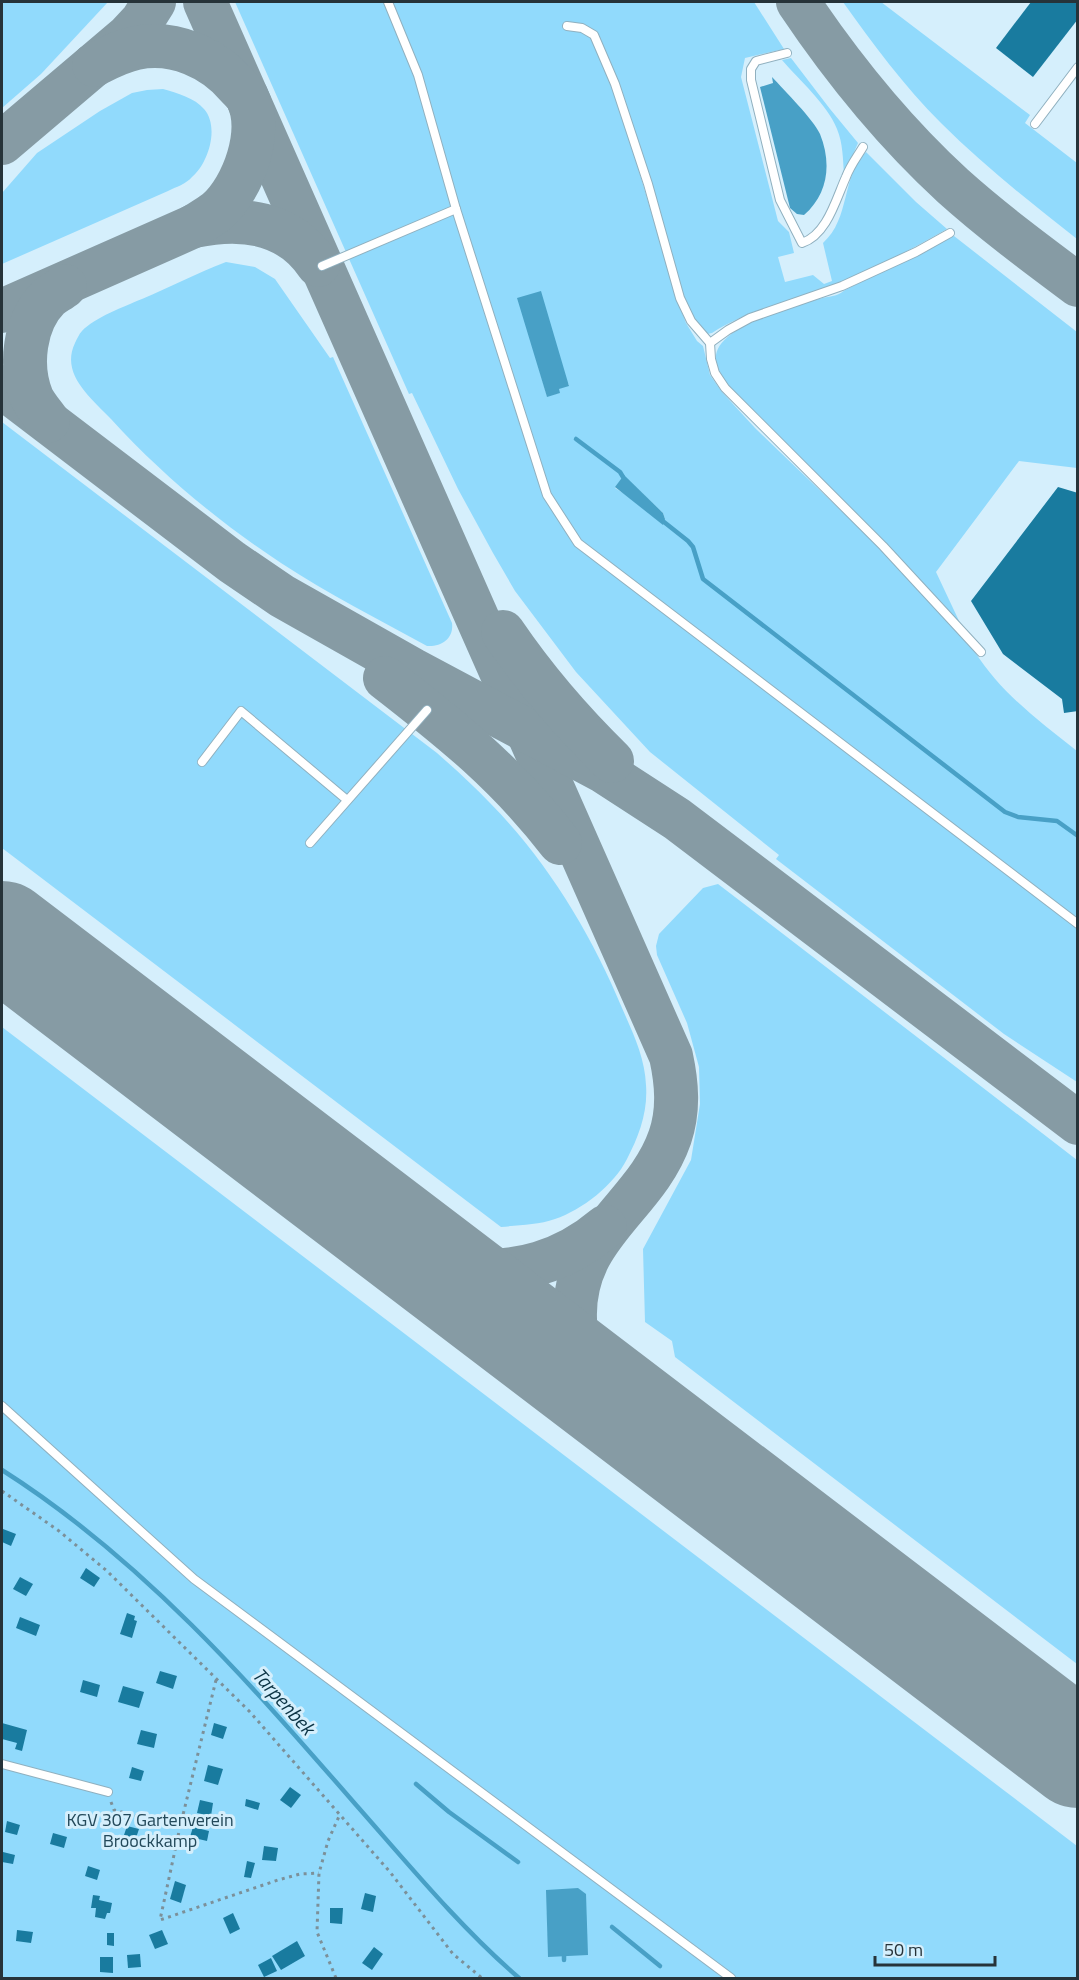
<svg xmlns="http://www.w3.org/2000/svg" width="1079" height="1980" font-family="'Titillium Web',sans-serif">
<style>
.green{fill:#91dafc;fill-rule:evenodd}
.water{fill:#48a0c6}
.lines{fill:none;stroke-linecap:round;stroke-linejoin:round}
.stream{stroke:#48a0c6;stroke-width:4.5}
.taxiway{stroke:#869ba4;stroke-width:44}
.runway{stroke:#869ba4;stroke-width:108}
.building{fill:#197b9f}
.lane-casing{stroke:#90b0bf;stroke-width:10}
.path{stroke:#7c9099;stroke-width:3;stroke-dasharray:3 4.5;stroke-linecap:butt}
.lane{stroke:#fff;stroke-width:8}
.labels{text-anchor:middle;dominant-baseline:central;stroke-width:6;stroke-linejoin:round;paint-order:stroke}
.park-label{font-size:18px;fill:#23495a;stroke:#d5effc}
.water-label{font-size:20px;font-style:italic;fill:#0b3344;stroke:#d5effc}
</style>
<rect width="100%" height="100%" fill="#d5effc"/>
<g class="green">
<polygon points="2,2 108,2 41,74 2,108"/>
<path d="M 235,2 L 754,2 L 784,49 L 745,58 L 741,77 L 778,221 L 789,232 L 794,253 L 778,257 L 785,282 L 813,275 L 824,284 L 832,281 L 823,243 C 851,218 841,176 866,152 L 916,202 L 947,229 C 907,252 862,276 818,291 C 782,303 745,312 712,333 L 707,334 C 680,316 662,216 651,183 C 644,162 633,142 625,123 L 676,297 L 686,323 L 697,341 L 703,346 L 710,375 L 722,392 L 755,428 L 880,548 L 975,652 C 1001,693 1040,722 1077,751 L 1077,1082 L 1004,1034 L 776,859 L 779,855 L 650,752 L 576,672 L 515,591 L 493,553 L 458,489 L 412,393 L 409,394 ZM 518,298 L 569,385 L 558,389 L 559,393 L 547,396 ZM 624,476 L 663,513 L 665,519 L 615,488 Z"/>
<path d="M 843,2 L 881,2 L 1030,115 L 1025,123 L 1077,163 L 1077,239 C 1030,202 983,165 941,123 C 904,86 873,44 843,2 Z"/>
<path d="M 791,58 L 830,109 L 858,143 L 844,175 C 843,160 843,143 837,129 C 828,105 799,80 782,60 Z"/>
<path d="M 163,89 C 177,93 195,98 204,109 C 220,127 208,164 192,177 C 186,184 176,187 168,191 L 2,264 L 2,193 L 37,153 L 100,111 L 132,93 L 147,90 Z"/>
<path d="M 954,236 L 1077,332 L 1077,468 L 1019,461 L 936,572 L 960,623 L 886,544 L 728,385 C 723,378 717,369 716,360 C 712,327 795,305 819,299 C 829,296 837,297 845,290 Z"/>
<path d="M 226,262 L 255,267 L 275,279 L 330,358 L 333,357 L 452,623 C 454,638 442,647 427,646 C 378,619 328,594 281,563 C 219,522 161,474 111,419 C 91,398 60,374 75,343 C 77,339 79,334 82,331 C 94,318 125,306 142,299 C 170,287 197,273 226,262 Z"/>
<path d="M 2,422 L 437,753 C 455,769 473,785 490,803 C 547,861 591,933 622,1008 C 633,1033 645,1058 646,1085 C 648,1112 639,1136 627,1159 C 614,1185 582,1210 555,1219 C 538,1225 519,1225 501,1227 L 2,848 Z"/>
<polygon points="718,884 1077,1160 1077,1664 675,1357 672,1341 645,1322 643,1249 691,1160 700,1104 699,1067 687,1023 657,955 656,946 659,934 703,888"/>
<polygon points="2,1027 1077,1846 1077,1978 2,1978"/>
</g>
<g class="water">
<path d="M 772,77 C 785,91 813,119 820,134 C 832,164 828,194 804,215 L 797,214 L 790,208 L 760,87 L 773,83 Z"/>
<polygon points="541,291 569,386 559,389 560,393 547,397 517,298"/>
<polygon points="624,475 663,513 665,519 663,525 615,487"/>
<polygon points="578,1888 586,1894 588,1955 548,1957 546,1890"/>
</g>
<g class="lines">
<g class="stream">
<polyline points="576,439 620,472 623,477"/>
<polyline points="664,522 688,541 693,547 703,579 1005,812 1018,817 1057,821 1078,836"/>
<path d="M 2,1470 C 142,1559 249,1682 357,1806 C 409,1865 460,1927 519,1978"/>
<polyline points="416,1784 449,1812 518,1862"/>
<polyline points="612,1927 660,1966"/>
<polyline points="564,1956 564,1960"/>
</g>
<g class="taxiway">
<path d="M 205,2 L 671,1056 C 677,1084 679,1110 670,1137 C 646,1207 572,1234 575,1319 C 575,1350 591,1378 612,1400"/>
<path d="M 798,2 C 843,69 893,131 953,186 C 992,221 1035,253 1078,285"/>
<polyline points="2,143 128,36 142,21 154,2"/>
<path d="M 194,226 C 241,216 289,221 318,265"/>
<path d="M 2,311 L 194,226 C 202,221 211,216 217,211 C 244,187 264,131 247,97 C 245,94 241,90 238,87 C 214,58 174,40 136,48 C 121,51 108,58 94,65"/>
<polyline points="2,387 232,562 282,596 413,670 603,771 677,819 1078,1123"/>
<path d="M 48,421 C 43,414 36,406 32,398 C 19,366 24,322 49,297 C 54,293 60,290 65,286"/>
<path d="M 503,632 C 535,679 572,722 612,761"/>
<path d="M 385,678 C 452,730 508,775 560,843"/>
<path d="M 416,1250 C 431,1257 447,1265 464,1268 C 516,1277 566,1260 605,1227"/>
<polyline points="1077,1754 1078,1754"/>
</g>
<polyline class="runway" points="2,935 1078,1754"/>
</g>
<g class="building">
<polygon points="1031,2 1078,2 1078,19 1033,77 996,48"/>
<polygon points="1058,487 1078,493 1078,711 1064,713 1062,699 1003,654 971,601"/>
<polygon points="3,1529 16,1534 11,1546 2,1542"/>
<polygon points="86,1568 100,1578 94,1587 80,1578"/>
<polygon points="20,1577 33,1584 26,1596 13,1589"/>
<polygon points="127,1613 135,1616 134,1620 137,1621 132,1638 120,1634"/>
<polygon points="20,1617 40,1625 36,1636 16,1628"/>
<polygon points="160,1671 177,1676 173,1689 156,1683"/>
<polygon points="83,1680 100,1685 97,1697 80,1692"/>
<polygon points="123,1686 144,1692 139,1708 118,1702"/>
<polygon points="2,1723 27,1730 22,1751 15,1749 17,1743 2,1739"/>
<polygon points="214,1723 227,1727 223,1739 211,1735"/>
<polygon points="141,1730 157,1734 154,1748 137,1744"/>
<polygon points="208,1765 223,1769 218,1785 204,1781"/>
<polygon points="132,1767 144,1771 141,1781 129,1778"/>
<polygon points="290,1787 301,1795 291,1808 280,1800"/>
<polygon points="246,1799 260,1803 258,1810 245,1806"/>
<polygon points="200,1800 213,1803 211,1816 197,1813"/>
<polygon points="7,1821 20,1825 17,1835 5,1832"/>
<polygon points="127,1826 139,1829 135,1841 123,1838"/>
<polygon points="193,1827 209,1831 207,1841 190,1837"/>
<polygon points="53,1833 67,1837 64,1848 50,1844"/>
<polygon points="264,1846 278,1848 276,1861 262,1860"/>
<polygon points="3,1852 15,1855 13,1864 2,1862"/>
<polygon points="247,1861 255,1863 251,1878 244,1877"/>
<polygon points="88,1866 100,1870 97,1880 85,1876"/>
<polygon points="175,1881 186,1885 181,1903 170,1899"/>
<polygon points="365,1893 376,1896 373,1912 361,1909"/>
<polygon points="93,1895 100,1896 99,1900 112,1903 110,1913 107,1913 105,1919 95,1917 96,1908 91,1908"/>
<polygon points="330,1908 343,1908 342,1924 330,1923"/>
<polygon points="233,1913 240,1929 230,1934 223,1918"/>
<polygon points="17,1930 33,1932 31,1943 16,1941"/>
<polygon points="162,1930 168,1944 155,1949 149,1935"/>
<polygon points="107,1933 114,1933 114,1946 107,1945"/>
<polygon points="297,1941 305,1956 281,1970 272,1956"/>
<polygon points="374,1947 383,1954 372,1970 362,1963"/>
<polygon points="140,1954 141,1967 128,1968 127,1955"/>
<polygon points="100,1957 113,1957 113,1973 100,1972"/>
<polygon points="271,1958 277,1971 264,1977 258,1965"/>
</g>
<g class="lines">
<g class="lane-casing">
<g id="lane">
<polyline points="388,2 418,75 456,209 547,495 578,543 1078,924"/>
<polyline points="567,26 582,28 594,35 615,84 648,184 680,298 691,321 710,343 711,359 715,373 725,388 883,546 981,652"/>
<path d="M 787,53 L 756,61 L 751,69 L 751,80 L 780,200 L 802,243 C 827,235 836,199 846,177 C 850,166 857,157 863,147"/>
<polyline points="1035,124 1078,67"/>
<polyline points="322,266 456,209"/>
<polyline points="710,343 728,330 750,318 842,286 916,252 950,233"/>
<polyline points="202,762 241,711 347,800"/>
<polyline points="310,843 427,710"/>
<polyline points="2,1406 194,1579 731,1978"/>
<polyline points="2,1764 108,1792"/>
</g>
</g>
<g class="path">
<polyline points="2,1491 59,1531 107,1571 250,1712 390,1872 453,1954 482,1978"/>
<polyline points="216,1680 180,1827 160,1920 278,1880 300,1874 319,1873"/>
<polyline points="111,1802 114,1810 180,1827"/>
<polyline points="336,1978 317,1932 319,1873 328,1841 340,1814"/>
</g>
<use href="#lane" class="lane"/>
</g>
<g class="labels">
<g class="park-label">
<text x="150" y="1819">KGV 307 Gartenverein<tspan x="150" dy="21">Broockkamp</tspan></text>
</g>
<g class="water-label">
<text transform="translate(284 1701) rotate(48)">Tarpenbek</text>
</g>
</g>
<rect width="1079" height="1980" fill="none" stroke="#263339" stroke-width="6"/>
<path d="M875 1956v9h120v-9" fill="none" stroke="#263339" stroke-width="3"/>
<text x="884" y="1956" font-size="18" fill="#263339" stroke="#d5effc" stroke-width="4.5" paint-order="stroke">50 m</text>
</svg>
